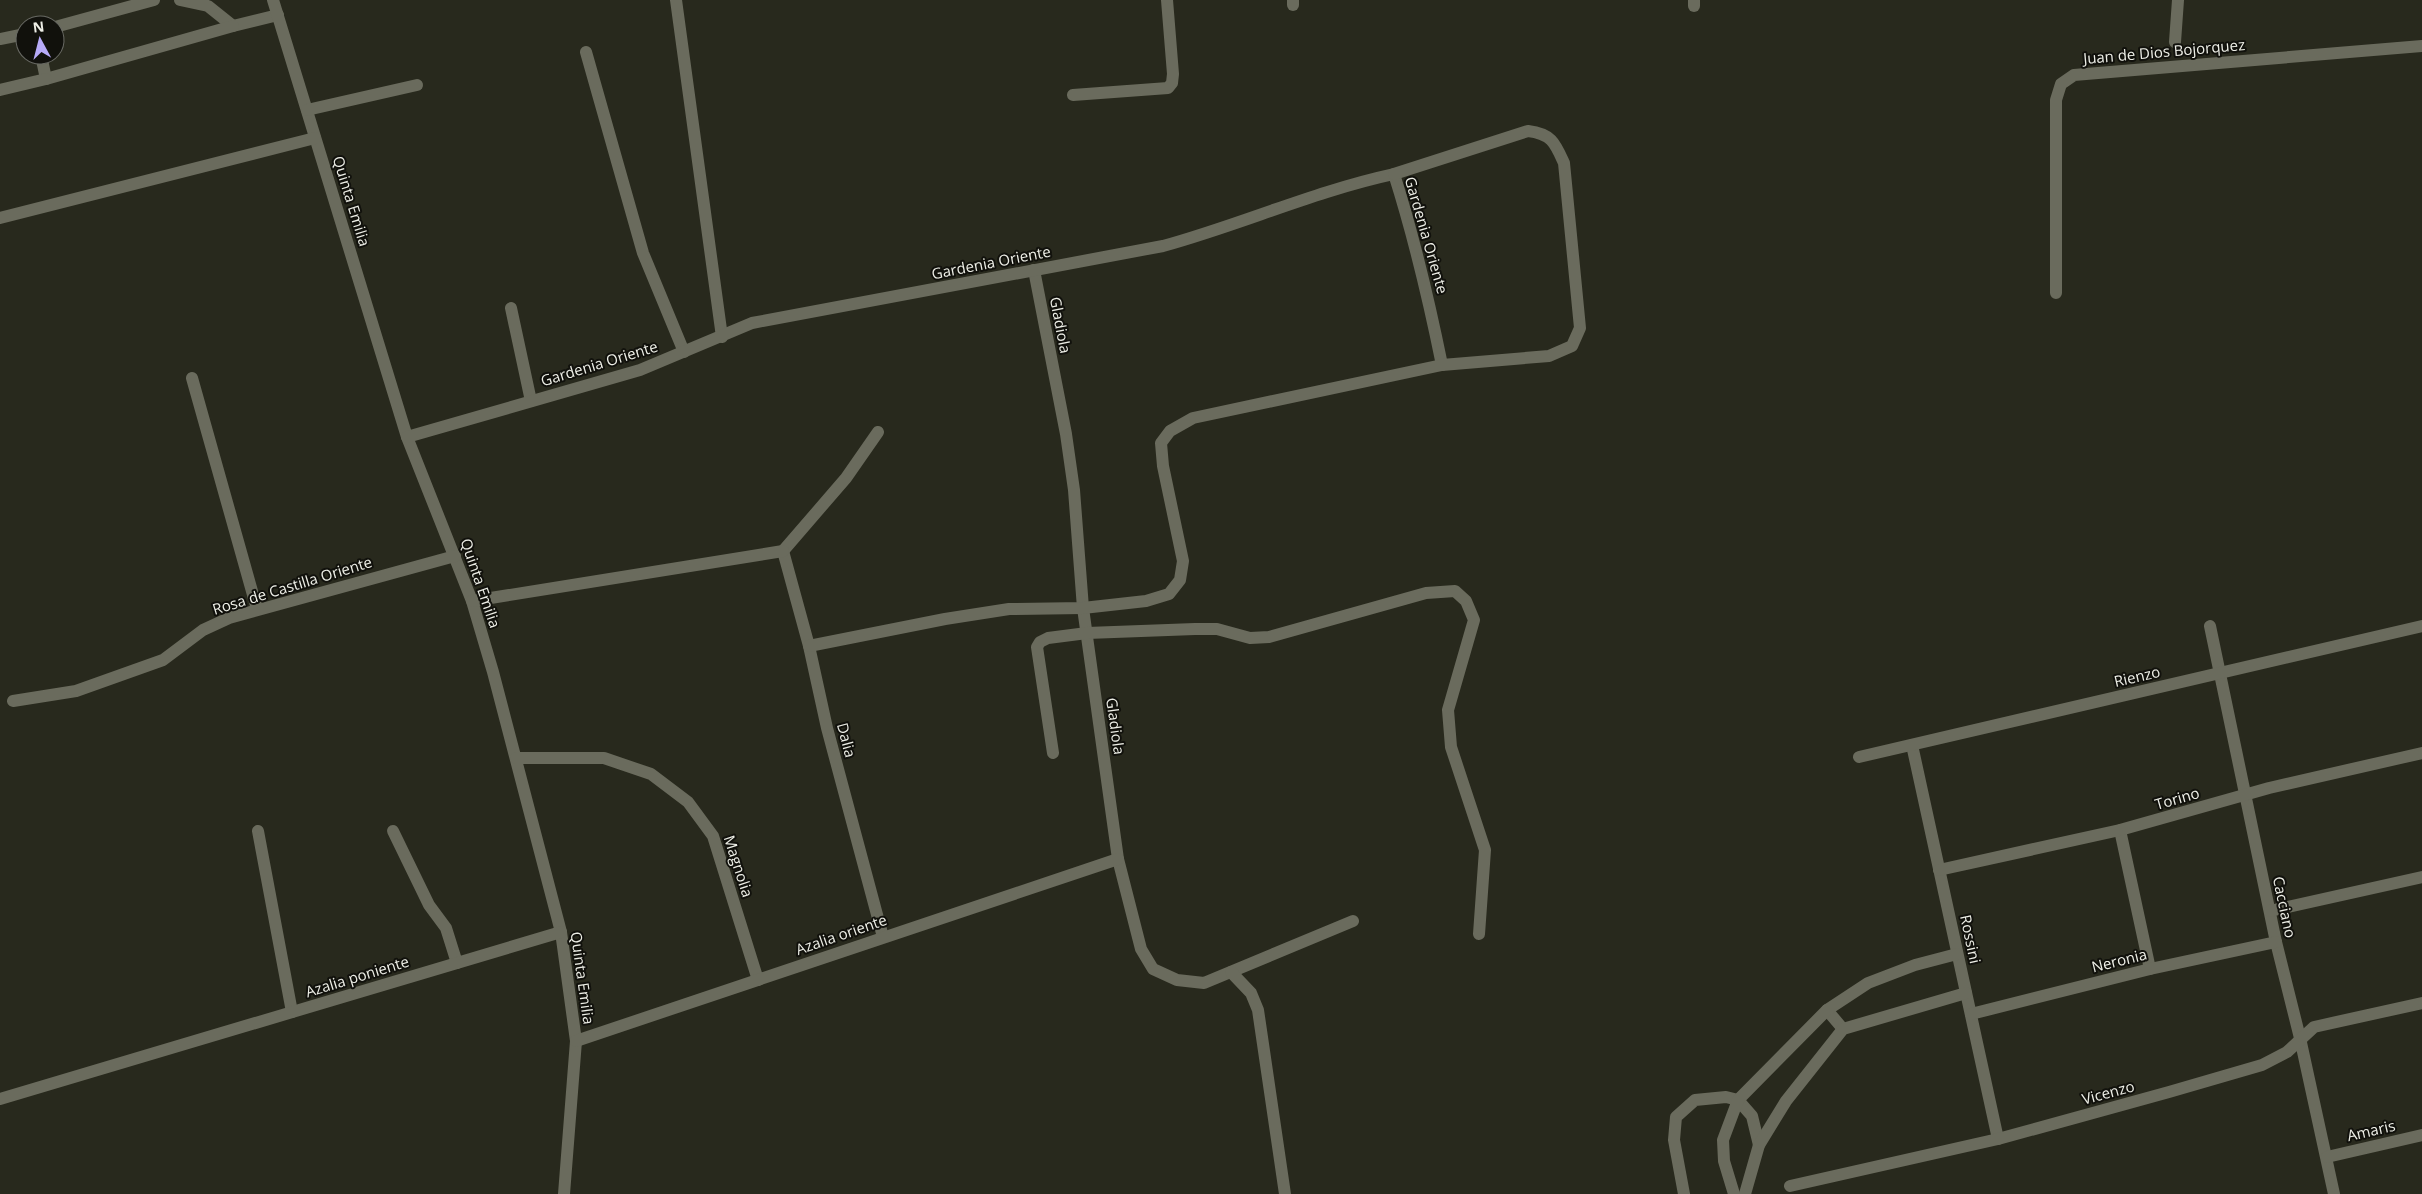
<svg xmlns="http://www.w3.org/2000/svg" width="2422" height="1194" font-family="'Open Sans',sans-serif">
<style>
.lines{fill:none;stroke-linecap:round;stroke-linejoin:round}
.minor{stroke:#6a6b5d;stroke-width:12}
.labels{text-anchor:middle;dominant-baseline:central;stroke-width:4;stroke-linejoin:round;paint-order:stroke}
.street-label{font-size:15px;fill:#eeefe7;stroke:#11110c}
</style>
<rect width="100%" height="100%" fill="#28291d"/>
<g class="lines">
<g class="minor">
<polyline points="180,0 208,6 233,26 278,15"/>
<polyline points="273,0 407,437 472,601 493,672 561,932 576,1041 564,1194"/>
<polyline points="676,0 722,337"/>
<polyline points="1293,0 1293,5"/>
<polyline points="1694,6 1694,0"/>
<polyline points="55,27 154,0"/>
<polyline points="0,39 25,34"/>
<polyline points="2175,42 2178,0"/>
<polyline points="586,52 643,253 684,352"/>
<polyline points="41,55 46,79 233,26"/>
<polyline points="0,90 46,79"/>
<polyline points="1073,95 1168,88 1172,83 1173,74 1167,0"/>
<polyline points="307,110 417,85"/>
<polyline points="0,218 315,138"/>
<polyline points="1034,270 1066,434 1074,490 1083,608 1118,859 1141,949 1153,969 1177,980 1204,983 1353,921"/>
<polyline points="2056,293 2056,100 2061,84 2074,75 2422,46"/>
<polyline points="511,308 531,401"/>
<polyline points="192,378 257,609"/>
<path d="M 407,437 L 640,370 L 752,323 L 1163,246 C 1240,225 1315,191 1394,174 C 1414,237 1429,301 1442,365"/>
<polyline points="783,551 809,646 827,728 883,937"/>
<polyline points="783,551 846,478 878,432"/>
<polyline points="472,601 783,551"/>
<polyline points="2210,626 2276,942 2300,1038 2334,1194"/>
<path d="M 809,646 L 945,619 L 1009,609 L 1083,608 L 1146,601 L 1169,594 L 1180,580 L 1183,561 L 1163,466 L 1161,443 L 1170,431 L 1193,418 L 1442,365 L 1549,356 L 1572,346 L 1580,328 L 1564,163 C 1555,143 1552,134 1528,131 L 1394,174"/>
<polyline points="13,701 76,691 163,660 203,630 229,618 455,556"/>
<polyline points="1912,745 1998,1139"/>
<polyline points="1053,753 1037,647 1040,642 1048,638 1087,633 1195,629 1217,629 1250,638 1269,637 1426,593 1455,591 1466,601 1474,620 1448,710 1451,747 1485,850 1479,934"/>
<polyline points="1859,757 2422,626"/>
<polyline points="516,758 604,758 651,774 688,802 713,836 758,980"/>
<polyline points="2120,830 2150,969"/>
<polyline points="258,831 292,1012"/>
<polyline points="393,831 429,905 446,928 457,963"/>
<polyline points="1939,870 2120,830 2269,788 2422,753"/>
<polyline points="2270,911 2422,877"/>
<polyline points="1231,972 1251,993 1258,1010 1285,1194"/>
<polyline points="1827,1010 1843,1029"/>
<polyline points="1971,1014 2150,969 2276,942"/>
<polyline points="576,1041 1118,859"/>
<polyline points="0,1099 561,932"/>
<polyline points="2327,1157 2422,1135"/>
<polyline points="1790,1186 1998,1139 2169,1092 2262,1065 2287,1052 2314,1027 2422,1003"/>
<polyline points="1684,1194 1674,1140 1676,1117 1695,1100 1726,1097 1738,1100 1752,1116 1759,1145"/>
<polyline points="1734,1194 1724,1161 1723,1140 1738,1100 1827,1010 1868,983 1915,965 1957,954"/>
<polyline points="1745,1194 1759,1145 1786,1101 1843,1029 1966,993"/>
</g>
</g>
<g class="labels">
<g class="street-label">
<text transform="translate(2164 51) rotate(-5)">Juan de Dios Bojorquez</text>
<text transform="translate(352 201) rotate(73)">Quinta Emilia</text>
<text transform="translate(1427 235) rotate(74)">Gardenia Oriente</text>
<text transform="translate(991 262) rotate(-11)">Gardenia Oriente</text>
<text transform="translate(1061 325) rotate(79)">Gladiola</text>
<text transform="translate(599 363) rotate(-17)">Gardenia Oriente</text>
<text transform="translate(481 583) rotate(71)">Quinta Emilia</text>
<text transform="translate(292 585) rotate(-17)">Rosa de Castilla Oriente</text>
<text transform="translate(2137 676) rotate(-13)">Rienzo</text>
<text transform="translate(1116 726) rotate(82)">Gladiola</text>
<text transform="translate(847 740) rotate(75)">Dalia</text>
<text transform="translate(2177 798) rotate(-16)">Torino</text>
<text transform="translate(739 866) rotate(72)">Magnolia</text>
<text transform="translate(2285 907) rotate(78)">Cacciano</text>
<text transform="translate(841 934) rotate(-19)">Azalia oriente</text>
<text transform="translate(1971 939) rotate(78)">Rossini</text>
<text transform="translate(2119 960) rotate(-14)">Neronia</text>
<text transform="translate(357 976) rotate(-17)">Azalia poniente</text>
<text transform="translate(583 978) rotate(82)">Quinta Emilia</text>
<text transform="translate(2108 1092) rotate(-15)">Vicenzo</text>
<text transform="translate(2371 1130) rotate(-13)">Amaris</text>
</g>
</g>
<g transform="translate(40 40) rotate(353)"><circle r="24" fill="#11110c" stroke="#696a64"/>
<path d="M0-4L9 19L0 12L-9 19Z" fill="#b7abf8"/>
<text y="-8" font-size="14" font-weight="bold" text-anchor="middle" fill="#eeefe7">N</text>
</g>
</svg>
